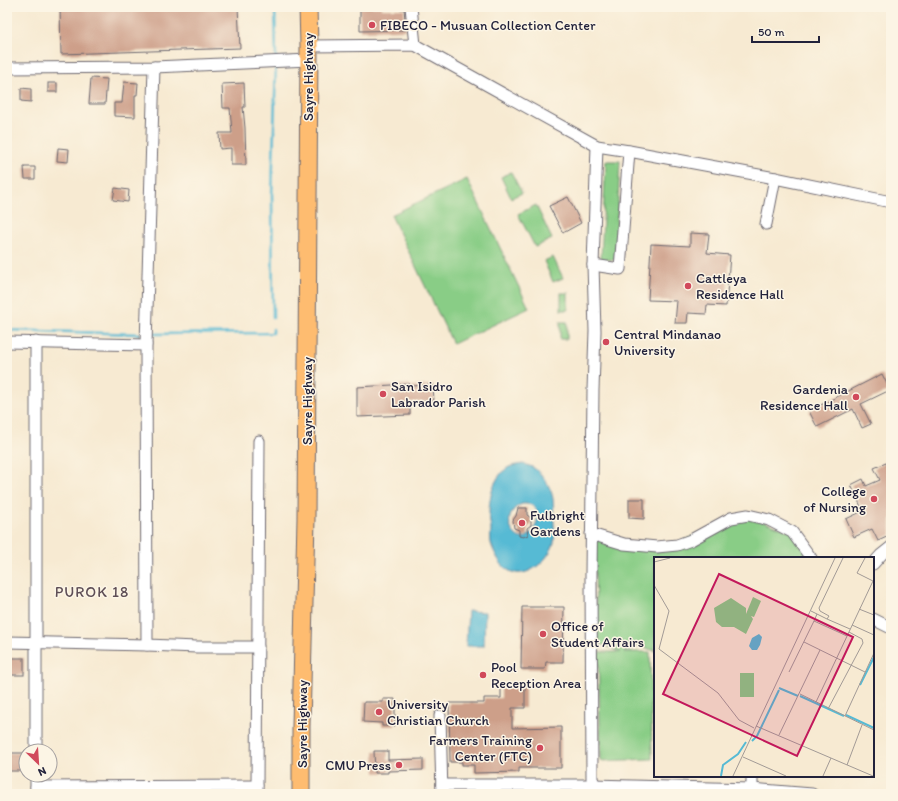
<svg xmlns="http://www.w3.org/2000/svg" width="898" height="801" font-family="Itim,sans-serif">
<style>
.green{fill:#89cd86;stroke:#567860}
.water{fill:#56bad4;stroke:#3c6e88;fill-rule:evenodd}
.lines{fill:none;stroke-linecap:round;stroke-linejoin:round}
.stream{stroke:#56bad4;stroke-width:2.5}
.building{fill:#cd9f89}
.minor-casing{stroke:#6d6870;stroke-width:13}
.highway-casing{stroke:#6d6870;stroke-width:19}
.minor{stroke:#fff;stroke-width:11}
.highway{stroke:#febc70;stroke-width:17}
.poi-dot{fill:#d1495b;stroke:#fcf5e5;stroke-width:1.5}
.labels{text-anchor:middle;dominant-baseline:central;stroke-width:3;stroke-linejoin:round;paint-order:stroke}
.poi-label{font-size:14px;fill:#22223b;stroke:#fcf5e5;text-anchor:start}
.street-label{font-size:14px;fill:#22223b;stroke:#fcf5e5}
.neighbourhood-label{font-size:15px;letter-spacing:1px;fill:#5e4e56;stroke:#fcf5e5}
.inset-river{fill:none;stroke:#56bad4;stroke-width:2}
.inset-road{fill:none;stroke:#a29a96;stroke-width:1}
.view{fill:#c2185b;fill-opacity:0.15;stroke:#c2185b;stroke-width:2}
.inset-edge{fill:none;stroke:#22223b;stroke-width:2}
</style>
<rect width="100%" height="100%" fill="#fcf5e5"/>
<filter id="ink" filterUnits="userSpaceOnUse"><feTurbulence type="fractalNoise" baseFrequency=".025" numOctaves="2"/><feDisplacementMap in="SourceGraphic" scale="8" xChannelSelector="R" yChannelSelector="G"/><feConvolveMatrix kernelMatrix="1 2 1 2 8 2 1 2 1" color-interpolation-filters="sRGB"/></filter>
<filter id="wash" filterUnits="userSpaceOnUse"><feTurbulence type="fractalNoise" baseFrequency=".012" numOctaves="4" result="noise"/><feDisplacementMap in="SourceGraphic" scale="16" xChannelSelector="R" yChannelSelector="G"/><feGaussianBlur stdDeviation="0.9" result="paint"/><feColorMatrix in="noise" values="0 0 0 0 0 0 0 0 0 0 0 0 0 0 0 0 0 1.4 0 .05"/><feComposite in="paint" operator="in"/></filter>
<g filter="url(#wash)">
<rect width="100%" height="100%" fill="#f7ead2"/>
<g class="green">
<polygon points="606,161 620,161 615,260 601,259"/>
<polygon points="511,172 522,193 511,198 501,177"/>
<polygon points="467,179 529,308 453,344 391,215"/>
<polygon points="536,205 552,239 535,247 518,214"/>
<polygon points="553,257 563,278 553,282 544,261"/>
<rect x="561" y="293" width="7" height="17"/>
<rect x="560" y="322" width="7" height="17"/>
<polygon points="746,515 792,532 811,558 655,558 655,651 637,645 624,652 650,652 652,759 601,761 598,652 621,652 597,643 594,538 658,551"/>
</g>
<g class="water">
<path d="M 523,464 C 526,465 530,466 532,467 C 542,472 552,489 553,499 C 554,508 553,515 554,524 C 554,532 556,540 552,548 C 547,558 540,566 529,571 C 514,577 504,570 497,557 C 495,553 492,548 491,543 C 490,538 491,533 491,528 C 490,523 489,518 489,513 C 489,499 493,478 506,469 C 511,465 518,465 523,464 ZM 522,504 C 553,501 531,549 517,536 C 505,527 508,509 522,504 Z"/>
<polygon points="468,611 485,612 484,646 466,646"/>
</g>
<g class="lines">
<g class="stream">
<polyline points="275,7 276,59"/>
<polyline points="273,318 272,196 276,64"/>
<polyline points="7,330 140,334"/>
<polyline points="150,334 273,333 273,329"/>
</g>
</g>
<g id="blocks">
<g class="building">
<polygon points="60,7 238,7 240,48 61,54"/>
<polygon points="360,7 382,7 382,9 404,9 406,30 360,31"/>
<polygon points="91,78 107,79 105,104 89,104"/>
<polygon points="124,82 138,83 137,95 135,95 135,117 114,116 114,103 122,103"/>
<rect x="48" y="83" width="9" height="9"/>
<polygon points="244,83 245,107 243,107 245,128 246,165 231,165 231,148 220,149 219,133 232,133 230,108 223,108 222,84"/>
<polygon points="21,88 31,89 31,102 21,101"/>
<polygon points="58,148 69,149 68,162 57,161"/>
<polygon points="24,167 35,167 35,179 25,179"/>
<polygon points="115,188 129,190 128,202 113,200"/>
<polygon points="568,197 581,223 563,233 549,206"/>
<polygon points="690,233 709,234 707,253 730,255 726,306 707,305 706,314 688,313 687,323 675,323 677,301 648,300 651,244 690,246"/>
<polygon points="882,374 890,390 861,404 871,424 862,428 853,409 817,427 809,411"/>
<polygon points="410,384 410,386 433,385 434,401 410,402 410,415 357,417 357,387"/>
<polygon points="886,463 888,469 891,468 891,535 878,541 872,529 854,537 846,519 863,511 851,485 863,479 866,486 880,480 874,468"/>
<polygon points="629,499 644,499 644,519 629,518"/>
<polygon points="518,508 527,508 527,515 531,518 531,525 527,528 528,535 523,537 519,536 519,530 514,528 513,520 516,516"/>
<polygon points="522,607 564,607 563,662 546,662 545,669 521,669"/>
<rect x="7" y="658" width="17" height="17"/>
<polygon points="525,686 525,708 512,708 512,728 561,727 561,768 519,768 519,772 474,773 474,765 462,765 462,762 450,762 449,703 484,703 484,698 501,698 501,687"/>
<polygon points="383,699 395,699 395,726 382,726 382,723 363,722 364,702 383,702"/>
<polygon points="374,751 388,751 388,760 423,759 423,770 388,771 388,773 375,773"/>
<rect x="7" y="753" width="19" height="18"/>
</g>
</g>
</g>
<g filter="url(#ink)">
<use href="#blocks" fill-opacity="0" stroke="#6d6870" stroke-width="1"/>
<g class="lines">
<g class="minor-casing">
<g id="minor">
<polyline points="411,7 415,45"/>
<polyline points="309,46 415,45 597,146 629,151 775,178 891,202"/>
<polyline points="7,68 154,67 309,60"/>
<polyline points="766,224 775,178"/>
<polyline points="593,265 620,269 629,151"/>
<polyline points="7,342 146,345"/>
<polyline points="36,342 36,751"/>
<polyline points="591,534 624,544 657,547 677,545 691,540 731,518 748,515 769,520 792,532 811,558"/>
<polyline points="873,564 881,555 891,547"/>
<polyline points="873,619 891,628"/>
<polyline points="7,642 147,645 197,647 258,647"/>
<polyline points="147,645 146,345 154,67"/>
<polyline points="440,716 442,794"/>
<polyline points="442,785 592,785 752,789 812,794"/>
<polyline points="257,786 259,441"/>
<polyline points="36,787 257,786 257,794"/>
<polyline points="36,794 36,775"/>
<polyline points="595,794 595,785 592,779 591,575 593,390 595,331 593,265 597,146"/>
<polyline points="752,794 752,776"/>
</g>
</g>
<g class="highway-casing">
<polyline id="highway" points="301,794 301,726 306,519 309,46 308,7"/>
</g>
<use href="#minor" class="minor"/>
<use href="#highway" class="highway"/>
</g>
</g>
<g class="poi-dot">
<circle cx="372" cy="25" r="4"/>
<circle cx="688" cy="286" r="4"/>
<circle cx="606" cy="342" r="4"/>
<circle cx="383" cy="394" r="4"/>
<circle cx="856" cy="397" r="4"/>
<circle cx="874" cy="499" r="4"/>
<circle cx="522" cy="523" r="4"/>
<circle cx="543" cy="634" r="4"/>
<circle cx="483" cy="675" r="4"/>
<circle cx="379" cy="712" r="4"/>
<circle cx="540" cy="748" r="4"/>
<circle cx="399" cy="765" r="4"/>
</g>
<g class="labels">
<g class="poi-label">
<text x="380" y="25">FIBECO - Musuan Collection Center</text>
<text x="696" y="278">Cattleya<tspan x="696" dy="16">Residence Hall</tspan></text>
<text x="614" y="334">Central Mindanao<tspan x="614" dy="16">University</tspan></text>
<text x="391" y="386">San Isidro<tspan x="391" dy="16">Labrador Parish</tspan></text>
<text x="848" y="389" text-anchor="end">Gardenia<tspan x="848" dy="16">Residence Hall</tspan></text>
<text x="866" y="491" text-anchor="end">College<tspan x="866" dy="16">of Nursing</tspan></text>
<text x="530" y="515">Fulbright<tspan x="530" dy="16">Gardens</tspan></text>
<text x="551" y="626">Office of<tspan x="551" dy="16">Student Affairs</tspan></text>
<text x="491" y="667">Pool<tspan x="491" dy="16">Reception Area</tspan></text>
<text x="387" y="704">University<tspan x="387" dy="16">Christian Church</tspan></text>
<text x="532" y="740" text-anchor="end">Farmers Training<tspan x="532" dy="16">Center (FTC)</tspan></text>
<text x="391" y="765" text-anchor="end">CMU Press</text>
</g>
<g class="street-label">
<text transform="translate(308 77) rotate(-90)">Sayre Highway</text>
<text transform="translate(307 401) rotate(-90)">Sayre Highway</text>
<text transform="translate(302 724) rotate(-90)">Sayre Highway</text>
</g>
<g class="neighbourhood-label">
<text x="92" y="592">PUROK 18</text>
</g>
</g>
<g transform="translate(654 557)">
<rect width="220" height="220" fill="#f7ead2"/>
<path d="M 99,40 L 107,44 L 100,60 L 97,59 L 99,62 L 92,77 L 80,70 L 68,70 L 62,65 L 60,51 L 77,41 L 92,51 L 92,57 ZM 86,116 L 100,116 L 100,140 L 86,140 Z" fill="#89cd86"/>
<path d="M 105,77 L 108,80 L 106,88 L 103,93 L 98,93 L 95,89 L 98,81 Z" fill="#56bad4"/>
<path class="inset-river" d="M 206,128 L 220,100M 125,131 L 144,139M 146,139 L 190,159M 192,158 L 220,171M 98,184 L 103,179 L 125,133M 67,219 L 69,208 L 84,197 L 92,185"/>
<path class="inset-road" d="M 211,1 L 203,16 L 219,24M 0,5 L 16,1M 0,28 L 15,54 L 5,92 L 64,136 L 85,163 L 100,171M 205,52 L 220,58M 157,54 L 173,62 L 175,59 L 166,54 L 165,51 L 189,1M 163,57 L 160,64 L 193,79M 173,62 L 196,72M 198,68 L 220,78M 150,85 L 211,115M 135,115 L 160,64M 146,137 L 220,173M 162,145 L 219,24M 174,152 L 209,86 L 208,82 L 195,75M 191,159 L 220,96M 102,169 L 219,219M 125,178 L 166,93M 89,200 L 132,219M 193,208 L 208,168M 79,219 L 181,1M 169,219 L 177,201"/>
<path class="view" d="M 65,17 L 199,80 L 143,199 L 9,137 Z"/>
<rect width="220" height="220" class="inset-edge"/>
</g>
<rect width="898" height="801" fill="none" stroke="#fcf5e5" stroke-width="24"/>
<g transform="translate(38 763) rotate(155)"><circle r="19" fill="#fcf5e5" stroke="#a5a1a1"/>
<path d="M0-3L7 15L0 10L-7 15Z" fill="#d1495b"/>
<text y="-6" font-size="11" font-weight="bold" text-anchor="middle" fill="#22223b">N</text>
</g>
<path d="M752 36v6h67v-6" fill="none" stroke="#22223b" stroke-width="2"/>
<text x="758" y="36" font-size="12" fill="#22223b" stroke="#fcf5e5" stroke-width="3" paint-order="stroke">50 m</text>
</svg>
